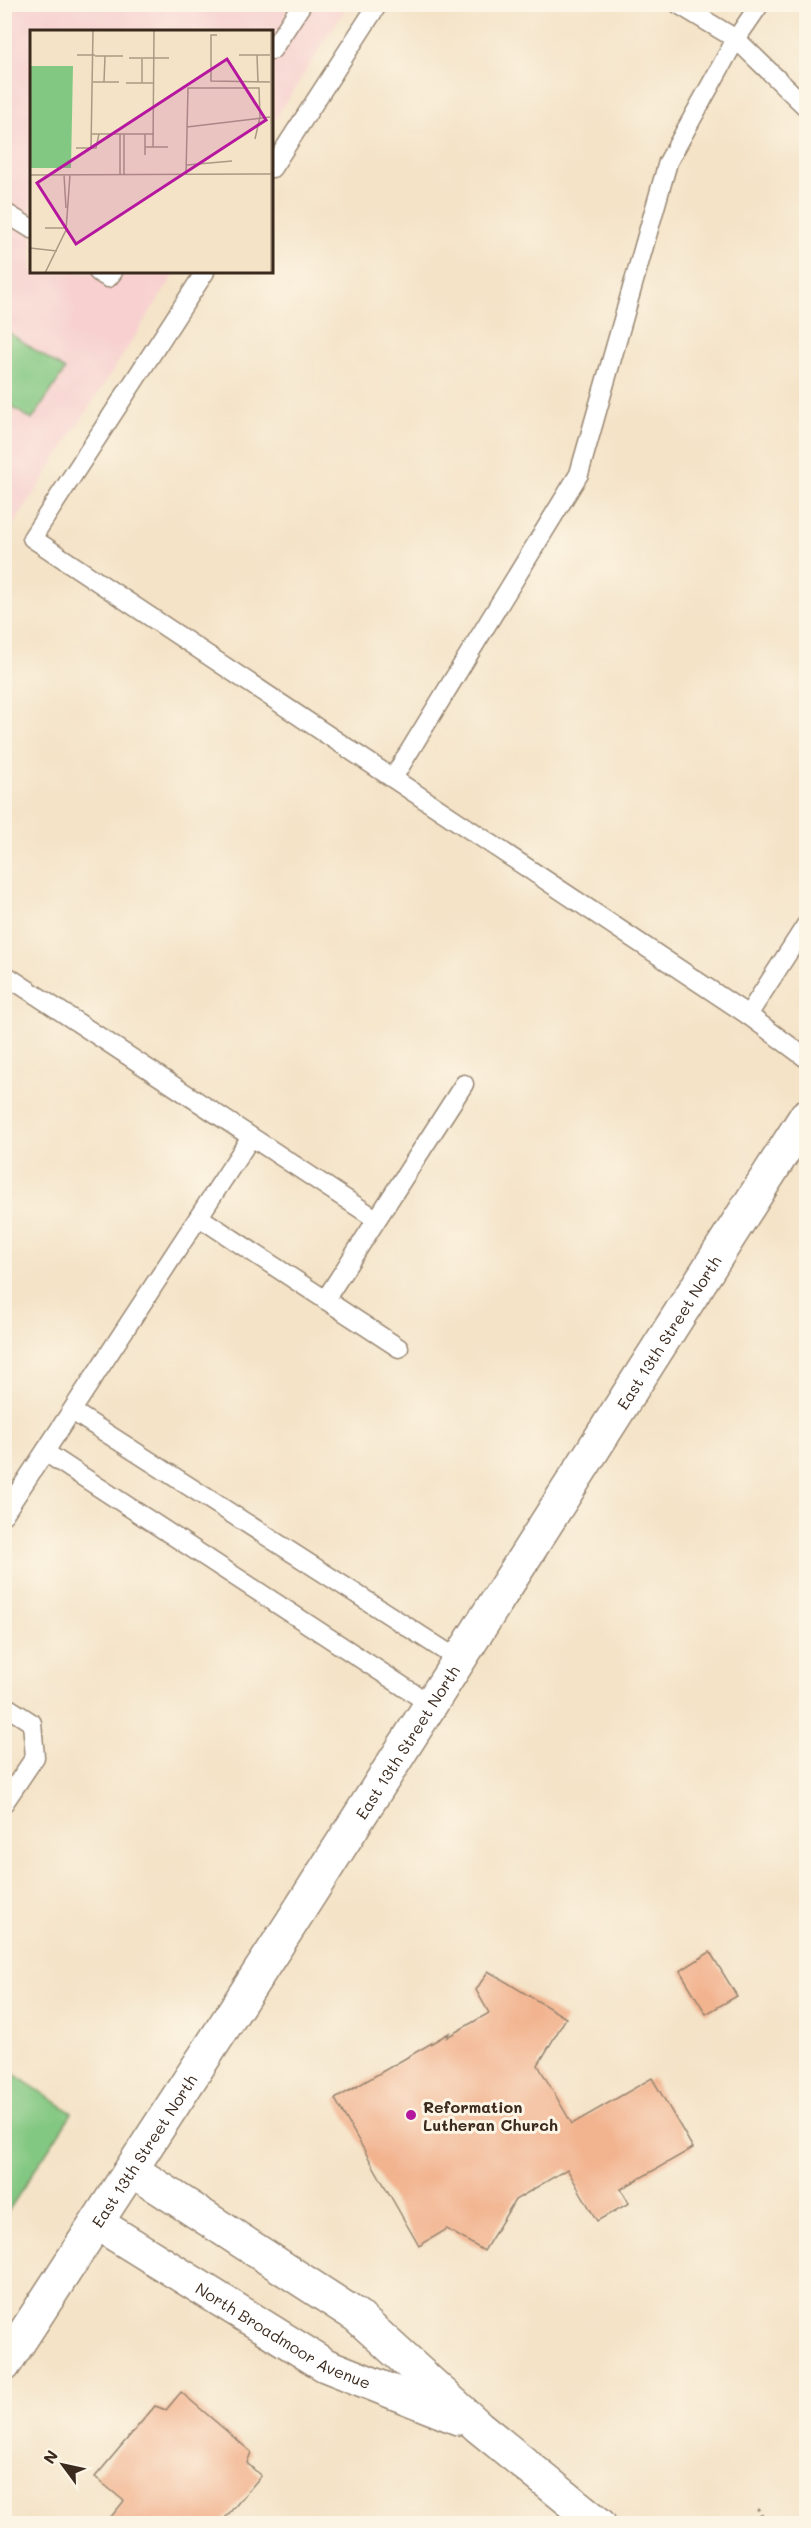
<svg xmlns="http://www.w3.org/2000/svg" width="811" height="2528" font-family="Mali,sans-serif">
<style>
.built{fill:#f7d0cf}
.green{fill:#83c882;stroke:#5f7950;stroke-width:1.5}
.building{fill:#f2b38f}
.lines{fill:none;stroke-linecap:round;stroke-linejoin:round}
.service-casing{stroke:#988672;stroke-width:21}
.minor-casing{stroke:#988672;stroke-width:36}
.secondary-casing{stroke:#988672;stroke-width:36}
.path{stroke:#988672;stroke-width:4;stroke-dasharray:1.5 4.5;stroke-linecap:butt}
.service{stroke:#fff;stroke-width:18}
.minor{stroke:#fff;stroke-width:33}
.secondary{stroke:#fff;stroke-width:33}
.poi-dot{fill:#b5179e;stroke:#fcf5e5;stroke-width:2}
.labels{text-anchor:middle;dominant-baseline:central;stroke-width:6;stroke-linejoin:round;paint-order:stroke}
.street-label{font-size:16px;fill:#3b2a1e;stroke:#fcf5e5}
.poi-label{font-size:16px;font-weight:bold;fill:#3b2a1e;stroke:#fcf5e5;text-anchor:start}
.inset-road{fill:none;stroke:#aa9983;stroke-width:1.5}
.view{fill:#b5179e;fill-opacity:0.15;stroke:#b5179e;stroke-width:3}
.inset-edge{fill:none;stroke:#3b2a1e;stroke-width:3}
</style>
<rect width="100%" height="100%" fill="#fcf5e5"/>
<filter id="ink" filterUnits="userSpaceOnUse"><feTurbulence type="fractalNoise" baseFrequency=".0167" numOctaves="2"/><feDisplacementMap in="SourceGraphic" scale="12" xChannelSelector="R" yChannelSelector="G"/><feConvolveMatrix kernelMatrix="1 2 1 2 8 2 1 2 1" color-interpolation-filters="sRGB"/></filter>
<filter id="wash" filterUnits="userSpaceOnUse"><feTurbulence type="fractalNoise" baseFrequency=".008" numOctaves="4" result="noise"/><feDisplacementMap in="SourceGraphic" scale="24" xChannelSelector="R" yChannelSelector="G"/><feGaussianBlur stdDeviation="1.35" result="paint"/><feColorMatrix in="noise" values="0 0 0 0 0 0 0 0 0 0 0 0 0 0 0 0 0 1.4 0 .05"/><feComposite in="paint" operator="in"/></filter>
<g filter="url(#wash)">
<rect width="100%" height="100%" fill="#f4e3c7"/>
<polygon class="built" points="5,5 348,5 272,124 272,32 32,32 32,272 176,272 5,539"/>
<g class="green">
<polygon points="5,330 65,370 32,420 5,402"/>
<polygon points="5,2068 72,2113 5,2216"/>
</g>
<g id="blocks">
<g class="building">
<polygon points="710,1952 737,1996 706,2014 680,1971"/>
<polygon points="488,1971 566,2018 538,2065 572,2124 652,2078 693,2148 621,2189 629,2203 597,2221 567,2169 515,2200 484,2251 447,2229 419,2246 335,2099 449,2033 447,2037 489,2013 476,1990"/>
<polygon points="181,2392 251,2452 247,2463 261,2476 220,2524 105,2524 124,2501 95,2477 155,2406 166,2410"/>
</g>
</g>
</g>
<g filter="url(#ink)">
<use href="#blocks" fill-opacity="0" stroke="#988672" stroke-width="1.5"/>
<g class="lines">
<g class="service-casing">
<g id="service">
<polyline points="678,4 736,39 806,107"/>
<polyline points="272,50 302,4"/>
<polyline points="272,168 378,4"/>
<polyline points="4,212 32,229"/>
<polyline points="98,272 108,278 113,272"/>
<polyline points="205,272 32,538 748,1015 806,1058"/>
<polyline points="393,778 579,474 668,162 736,39 760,4"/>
<polyline points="4,974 376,1219"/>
<polyline points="748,1015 806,925"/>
<polyline points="199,1217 399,1348"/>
<polyline points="325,1300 464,1084"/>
<polyline points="72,1411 459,1660"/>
<polyline points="45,1452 430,1704"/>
<polyline points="4,1514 251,1137"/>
<polyline points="4,1705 32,1723 35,1757 4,1803"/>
</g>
</g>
<g class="minor-casing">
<g id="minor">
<polyline points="132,2170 357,2316 479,2427 599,2524"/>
<path id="s1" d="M 97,2223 L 325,2365 L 458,2418"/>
</g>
</g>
<g class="secondary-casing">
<g id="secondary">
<path id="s2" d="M 4,2365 L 290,1925 L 806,1116"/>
</g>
</g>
<polyline class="path" points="758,2509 765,2524"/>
<use href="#service" class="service"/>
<use href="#minor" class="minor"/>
<use href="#secondary" class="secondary"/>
</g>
</g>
<circle class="poi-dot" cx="411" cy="2115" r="6"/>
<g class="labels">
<g class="street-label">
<text stroke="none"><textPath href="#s2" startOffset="1228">East 13th Street North</textPath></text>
<text stroke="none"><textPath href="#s2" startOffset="742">East 13th Street North</textPath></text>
<text stroke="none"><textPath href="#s2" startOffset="256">East 13th Street North</textPath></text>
<text stroke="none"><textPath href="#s1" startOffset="218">North Broadmoor Avenue</textPath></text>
</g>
<g class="poi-label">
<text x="423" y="2106">Reformation<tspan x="423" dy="18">Lutheran Church</tspan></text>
</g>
</g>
<g transform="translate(30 30)">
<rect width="243" height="243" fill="#f4e3c7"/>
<path d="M 0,36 L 43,36 L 41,138 L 0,138 Z" fill="#83c882"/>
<path class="inset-road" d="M 241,0 L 241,243M 187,5 L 181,5 L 181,51 L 240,52M 47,25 L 65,25M 209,25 L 240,25M 227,25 L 228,52M 65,26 L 93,26M 99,28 L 139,28M 63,52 L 89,52M 74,52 L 75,26M 96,53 L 124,53M 112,53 L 112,29M 157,97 L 240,87M 61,104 L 124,104M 94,104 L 94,145M 115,117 L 138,117M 123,117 L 124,0M 46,118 L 66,118 L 69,104M 61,118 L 63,0M 115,125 L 115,104M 157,135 L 202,131M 156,144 L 158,58 L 229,58 L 230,87 L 225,109M 0,145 L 243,144M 34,145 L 36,178M 90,145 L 90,104M 15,198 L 36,198M 0,218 L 27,221M 15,243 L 36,200 L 40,145M 179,243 L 216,243"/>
<path class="view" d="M 197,29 L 236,90 L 46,214 L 7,153 Z"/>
<rect width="243" height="243" class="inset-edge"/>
</g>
<rect width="811" height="2528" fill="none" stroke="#fcf5e5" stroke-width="24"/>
<g transform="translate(63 2465) rotate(303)" stroke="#fcf5e5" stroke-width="4.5" paint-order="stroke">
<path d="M0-4.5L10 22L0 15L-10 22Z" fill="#3b2a1e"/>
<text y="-9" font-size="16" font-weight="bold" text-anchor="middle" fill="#3b2a1e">N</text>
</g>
</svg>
